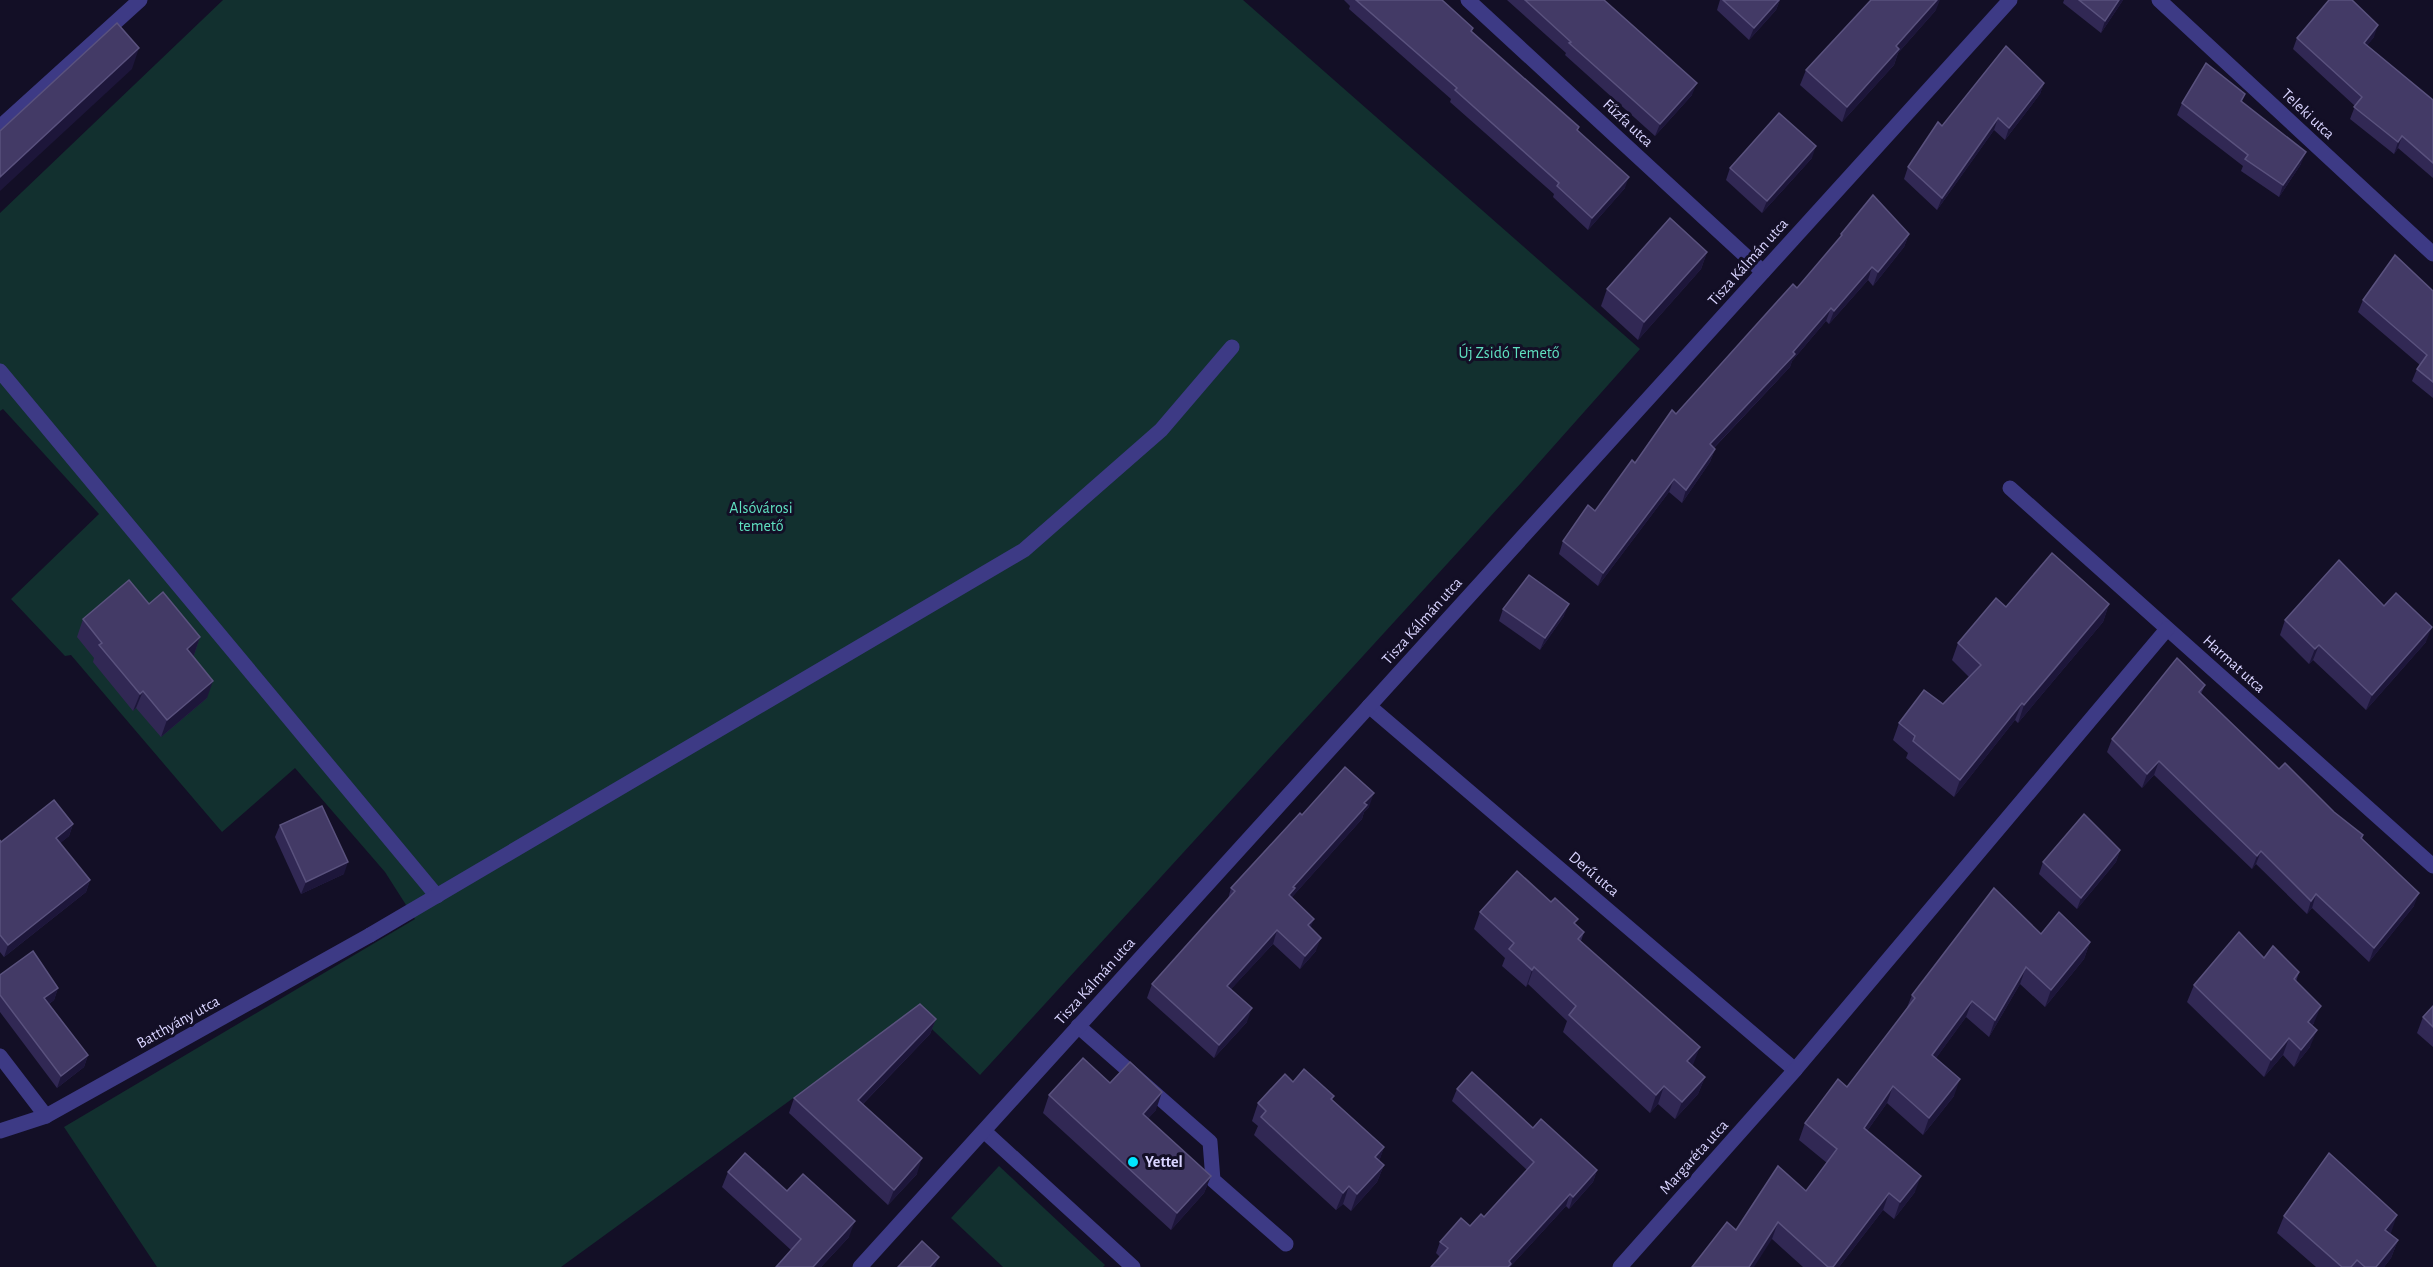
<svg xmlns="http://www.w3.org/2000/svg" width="2433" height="1267" font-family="'Alegreya Sans',sans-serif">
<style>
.green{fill:#12302f}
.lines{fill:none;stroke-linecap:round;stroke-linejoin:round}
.lane{stroke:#3d3a85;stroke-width:15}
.street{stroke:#3d3a85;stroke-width:15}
.wall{fill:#312854}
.shaded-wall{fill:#1d163a}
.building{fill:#433a66;stroke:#5a527e;stroke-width:1.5}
.poi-dot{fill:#00e5ff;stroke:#130f26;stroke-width:2}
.labels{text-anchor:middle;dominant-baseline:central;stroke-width:6;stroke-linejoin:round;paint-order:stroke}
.street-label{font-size:16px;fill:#d9d4ff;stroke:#130f26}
.park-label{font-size:16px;fill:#5fe0c0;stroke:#130f26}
.poi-label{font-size:16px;font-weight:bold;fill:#d9d4ff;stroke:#130f26;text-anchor:start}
</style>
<rect width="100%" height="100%" fill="#130f26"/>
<g class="green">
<polygon points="223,0 1243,0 1640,349 1521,483 980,1075 913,1011 561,1267 157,1267 64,1127 415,919 385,872 295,768 222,832 71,655 65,656 11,599 99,514 3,409 0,411 0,213"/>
<polygon points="999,1166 1105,1265 1103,1267 1003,1267 951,1218"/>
</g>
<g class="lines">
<g class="lane">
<polyline points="0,127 140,0"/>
<polyline points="0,371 437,896"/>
<polyline points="370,935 1024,550 1161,430 1232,347"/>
<polyline points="1078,1026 1210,1142 1213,1180 1286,1244"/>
<polyline points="984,1131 1133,1267"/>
</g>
<g class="street">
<polyline points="1468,0 1763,272"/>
<polyline points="2159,0 2433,254"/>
<polyline points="2010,488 2433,866"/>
<polyline points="1369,706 1795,1070"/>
<polyline points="0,1056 46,1116"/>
<polyline points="0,1131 46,1116 370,935"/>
<polyline points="860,1267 2010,0"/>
<polyline points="1620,1267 1795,1070 2167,629"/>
</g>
</g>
<g class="wall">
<polygon points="1344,0 1438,0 1578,131 1625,188 1588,230 1553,197 1554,194 1450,102 1451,99 1349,9 1350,6"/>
<polygon points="1507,0 1604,0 1692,95 1655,136 1565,55 1566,53"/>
<polygon points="1720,0 1780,0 1776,10 1749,40 1717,10"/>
<polygon points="2064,0 2123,0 2101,33 2063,3"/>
<polygon points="1936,10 1898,53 1894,65 1842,122 1800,85 1806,70"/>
<polygon points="2374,37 2367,45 2433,100 2433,178 2398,148 2394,154 2350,119 2355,106 2293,49 2297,38"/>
<polygon points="2044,83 2040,94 2005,140 1994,130 1937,210 1904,179 1908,167 1942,126"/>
<polygon points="2245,94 2242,102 2301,164 2279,197 2241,171 2243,166 2177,115 2182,103"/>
<polygon points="1812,158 1762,213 1726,180 1730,168"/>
<polygon points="1841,234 1909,234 1904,247 1873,286 1868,280 1829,324 1826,321 1792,361 1790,367 1714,448 1715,449 1710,462 1682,503 1669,492 1598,586 1559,554 1563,541 1595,511 1676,414 1797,288 1840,238"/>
<polygon points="1707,252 1701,269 1638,340 1601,306 1607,289"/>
<polygon points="2433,291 2433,398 2412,381 2417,369 2420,365 2358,312 2363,300"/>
<polygon points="149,604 200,637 194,655 193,656 207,698 161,737 136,708 133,711 93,662 94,658 77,637 83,619"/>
<polygon points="2109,604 2103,622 2018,723 2015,720 1954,797 1906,758 1908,753 1893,740 1899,723 1943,704 1969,677 1952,660 1958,643 2006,607"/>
<polygon points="2384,606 2426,642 2366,710 2313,660 2309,664 2280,635 2285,620"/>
<polygon points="1503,609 1564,616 1540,650 1499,621"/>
<polygon points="2205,685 2201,694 2279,769 2363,835 2362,839 2414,906 2369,962 2312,908 2307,914 2256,864 2252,869 2154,775 2142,788 2107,752 2112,739"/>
<polygon points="1369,807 1364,812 1362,819 1292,897 1311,928 1316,951 1300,969 1273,944 1231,989 1247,1022 1214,1058 1147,998 1152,984 1228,899 1231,888 1302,815"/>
<polygon points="73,824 69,836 60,843 90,880 86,892 4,957 0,952 0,840 1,842"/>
<polygon points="280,825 344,874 301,894 275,837"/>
<polygon points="2120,850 2116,862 2077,909 2039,874 2043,862"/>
<polygon points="1480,912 1576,925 1584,932 1581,941 1693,1065 1692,1066 1705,1077 1698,1094 1675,1119 1658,1104 1650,1113 1563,1032 1567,1021 1528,984 1526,987 1502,966 1505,958 1474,929"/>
<polygon points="2041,934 2090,942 2084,959 2045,1007 2020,984 1989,1037 1966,1017 1936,1058 1954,1096 1923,1135 1887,1103 1867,1131 1915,1192 1894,1219 1883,1210 1839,1267 1803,1267 1772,1239 1736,1230 1806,1191 1827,1163 1799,1140 1805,1123 1847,1087 1906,1010 1912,995"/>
<polygon points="2264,958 2299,972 2296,982 2314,1023 2312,1026 2310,1047 2294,1067 2283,1055 2264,1077 2187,1002 2194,985"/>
<polygon points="0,975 58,988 54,1000 49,1004 88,1055 84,1067 57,1088 0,1012"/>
<polygon points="2433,1006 2433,1047 2417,1033 2423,1017"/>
<polygon points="936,1019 930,1034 863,1104 917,1174 888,1205 789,1113 794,1098"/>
<polygon points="1293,1082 1334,1096 1332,1100 1384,1147 1379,1161 1384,1165 1377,1182 1351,1211 1343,1204 1336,1210 1254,1135 1258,1126 1252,1121 1258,1103"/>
<polygon points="1110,1083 1156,1110 1148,1118 1211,1176 1204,1193 1171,1230 1043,1113 1049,1095"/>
<polygon points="1457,1089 1533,1128 1597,1170 1593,1182 1569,1209 1566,1206 1510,1267 1431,1267 1440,1257 1436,1253 1440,1242 1470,1226 1484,1217 1527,1170 1452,1101"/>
<polygon points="728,1172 787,1191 849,1237 821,1267 776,1267 791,1250 722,1187"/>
<polygon points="2284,1216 2391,1233 2390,1234 2398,1240 2391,1258 2384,1267 2316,1267 2277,1233"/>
</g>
<g class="shaded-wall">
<polygon points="1779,0 1780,0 1776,10 1749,40 1754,28"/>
<polygon points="1937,0 1940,0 1936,10 1898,53 1894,65 1842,122 1847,107 1896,46"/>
<polygon points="2119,0 2123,0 2101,33 2105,21"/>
<polygon points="2378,25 2374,37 2360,55 2364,43"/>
<polygon points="139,48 132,69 0,191 0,177"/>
<polygon points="1697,83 1692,95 1655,136 1660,124"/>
<polygon points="2044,83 2040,94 2005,140 2009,128"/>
<polygon points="1998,118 1994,130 1937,210 1942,198"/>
<polygon points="2402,136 2398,148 2394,154 2398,142"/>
<polygon points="1816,146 1812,158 1762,213 1767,201"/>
<polygon points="2306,152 2301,164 2279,197 2283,185"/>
<polygon points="1629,177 1625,188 1588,230 1592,218"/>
<polygon points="1909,234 1904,247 1873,286 1878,272"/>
<polygon points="1707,252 1701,269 1638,340 1644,322"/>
<polygon points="1872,267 1868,280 1829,324 1834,311"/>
<polygon points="1831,308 1826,321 1792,361 1790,367 1705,457 1710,444 1793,352"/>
<polygon points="1715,449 1710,462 1682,503 1686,490"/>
<polygon points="1674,479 1669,492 1598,586 1603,573"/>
<polygon points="1569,604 1564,616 1540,650 1545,638"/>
<polygon points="2109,604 2103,622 2018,723 2024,705"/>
<polygon points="2432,627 2426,642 2366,710 2372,695"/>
<polygon points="200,637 194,655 180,666 187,649"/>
<polygon points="2319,645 2313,660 2309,664 2315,649"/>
<polygon points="213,681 207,698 161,737 167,720"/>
<polygon points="143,691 136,708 133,711 140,694"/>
<polygon points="2022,703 2015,720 1954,797 1960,780"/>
<polygon points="2159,761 2154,775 2142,788 2147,774"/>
<polygon points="1374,793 1369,807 1364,812 1362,819 1292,897 1290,902 1289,895 1293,887"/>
<polygon points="73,824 69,836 52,850 56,838"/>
<polygon points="2120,850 2116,862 2077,909 2081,898"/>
<polygon points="2261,851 2256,864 2252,869 2257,856"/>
<polygon points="348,862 344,874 301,894 306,882"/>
<polygon points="90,880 86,892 4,957 8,945"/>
<polygon points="2419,893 2414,906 2369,962 2374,948"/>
<polygon points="2316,894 2312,908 2307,914 2311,901"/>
<polygon points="1314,919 1309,932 1308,925"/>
<polygon points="1277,930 1273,944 1222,999 1227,986"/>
<polygon points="1321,938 1316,951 1300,969 1305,956"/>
<polygon points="2090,942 2084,959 2045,1007 2051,990"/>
<polygon points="1534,967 1528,984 1526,987 1532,970"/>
<polygon points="2026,967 2020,984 1989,1037 1995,1020"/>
<polygon points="58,988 54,1000 40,1010 44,998"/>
<polygon points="1972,1001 1966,1017 1926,1072 1932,1055"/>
<polygon points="2321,1006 2314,1023 2302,1039 2308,1022"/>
<polygon points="1252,1008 1247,1022 1214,1058 1219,1045"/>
<polygon points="936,1019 930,1034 852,1115 858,1100"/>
<polygon points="2317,1030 2310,1047 2294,1067 2301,1050"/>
<polygon points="2289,1038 2283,1055 2264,1077 2271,1060"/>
<polygon points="1700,1047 1693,1065 1681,1079 1687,1061"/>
<polygon points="88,1055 84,1067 57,1088 61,1076"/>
<polygon points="1705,1077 1698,1094 1675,1119 1682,1102"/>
<polygon points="1960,1079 1954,1096 1923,1135 1929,1118"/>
<polygon points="1664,1086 1658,1104 1650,1113 1656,1095"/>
<polygon points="1893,1086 1887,1103 1857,1145 1864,1128"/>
<polygon points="1162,1092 1156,1110 1137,1131 1143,1114"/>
<polygon points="1384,1147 1378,1165 1375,1157"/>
<polygon points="922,1158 917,1174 888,1205 894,1190"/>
<polygon points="1384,1165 1377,1182 1351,1211 1357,1194"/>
<polygon points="1597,1170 1593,1182 1569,1209 1573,1197"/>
<polygon points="1211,1176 1204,1193 1171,1230 1177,1213"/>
<polygon points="1921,1176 1915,1192 1894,1219 1900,1202"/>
<polygon points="1349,1186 1343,1204 1336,1210 1343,1193"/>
<polygon points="1889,1193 1883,1210 1839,1267 1833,1267"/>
<polygon points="1570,1194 1566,1206 1510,1267 1507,1267 1509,1261"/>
<polygon points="2397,1215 2391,1233 2379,1248 2385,1230"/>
<polygon points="855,1221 849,1237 821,1267 813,1267"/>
<polygon points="1778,1222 1772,1239 1754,1267 1749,1267"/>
<polygon points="2398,1240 2391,1258 2384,1267 2376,1267"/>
<polygon points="939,1257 935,1267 930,1267"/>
</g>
<g class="building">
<polygon points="1356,0 1442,0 1473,28 1471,31 1579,127 1577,130 1629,177 1592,218 1557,186 1559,183 1455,90 1457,88"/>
<polygon points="1525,0 1604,0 1697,83 1660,124 1569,43 1571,42"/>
<polygon points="1723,0 1779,0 1754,28"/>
<polygon points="1871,0 1937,0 1896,46 1899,49 1847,107 1806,70"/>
<polygon points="2079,0 2119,0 2105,21"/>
<polygon points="2329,0 2352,0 2378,25 2364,43 2433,100 2433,163 2402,136 2398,142 2354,107 2362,97 2297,38"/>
<polygon points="117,23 139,48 0,177 0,131"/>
<polygon points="2006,46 2044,83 2009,128 1998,118 1942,198 1908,167 1938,122 1942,126"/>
<polygon points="2206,63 2245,94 2241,101 2306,152 2283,185 2245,159 2248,155 2182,103"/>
<polygon points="1779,113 1816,146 1767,201 1730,168"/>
<polygon points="1873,195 1909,234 1878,272 1872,267 1834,311 1831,308 1793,352 1795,354 1710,444 1715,449 1686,490 1674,479 1603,573 1563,541 1588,505 1595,511 1632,460 1635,463 1672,410 1676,414 1793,284 1797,288 1842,235 1841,234"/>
<polygon points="1670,218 1707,252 1644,322 1607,289"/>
<polygon points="2395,255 2433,291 2433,382 2417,369 2427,355 2363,300"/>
<polygon points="2052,553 2109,604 2024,705 2022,703 1960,780 1913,741 1915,736 1899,723 1924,690 1943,704 1981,665 1958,643 1996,598 2006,607"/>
<polygon points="2339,560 2384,606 2396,593 2432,627 2372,695 2319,645 2315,649 2285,620"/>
<polygon points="1529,575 1569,604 1545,638 1503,609"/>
<polygon points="129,580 149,604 163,592 200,637 187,649 213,681 167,720 143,691 140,694 99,645 102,643 83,619"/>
<polygon points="2177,658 2205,685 2199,692 2279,769 2285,763 2334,812 2363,835 2361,838 2419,893 2374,948 2316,894 2311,901 2261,851 2257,856 2159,761 2147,774 2112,739"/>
<polygon points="1345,767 1374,793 1364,803 1367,805 1293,887 1295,888 1289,895 1314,919 1308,925 1321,938 1305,956 1277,930 1227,986 1252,1008 1219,1045 1152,984 1235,891 1231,888 1300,813 1302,815"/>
<polygon points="54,800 73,824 56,838 90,880 8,945 0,935 0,840 1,842"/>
<polygon points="322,806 348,862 306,882 280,825"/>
<polygon points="2084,814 2120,850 2081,898 2043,862"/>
<polygon points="1517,871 1551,902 1555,898 1578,919 1574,923 1584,932 1578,939 1700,1047 1687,1061 1705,1077 1682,1102 1664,1086 1656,1095 1569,1015 1576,1006 1534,967 1532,970 1509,949 1514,943 1480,912"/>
<polygon points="1994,888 2041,934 2059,912 2090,942 2051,990 2026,967 1995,1020 1972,1001 1932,1055 1960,1079 1929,1118 1893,1086 1864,1128 1921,1176 1900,1202 1889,1193 1833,1267 1828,1267 1778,1222 1749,1267 1692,1267 1727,1222 1736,1230 1778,1166 1806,1191 1837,1149 1805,1123 1838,1079 1847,1087 1915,998 1912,995"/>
<polygon points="2239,932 2264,958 2273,946 2299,972 2294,979 2321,1006 2308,1022 2317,1030 2301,1050 2289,1038 2271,1060 2194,985"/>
<polygon points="33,951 58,988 44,998 88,1055 61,1076 0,995 0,975"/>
<polygon points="920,1004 936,1019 858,1100 922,1158 894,1190 794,1098"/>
<polygon points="2433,1006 2433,1027 2423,1017"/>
<polygon points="1083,1058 1110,1083 1130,1062 1162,1092 1143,1114 1211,1176 1177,1213 1049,1095"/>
<polygon points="1304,1069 1334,1096 1331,1099 1384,1147 1375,1157 1384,1165 1357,1194 1349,1186 1343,1193 1261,1117 1266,1111 1258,1103 1285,1074 1293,1082"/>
<polygon points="1472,1072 1533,1128 1541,1119 1597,1170 1573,1197 1570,1194 1509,1261 1511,1264 1508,1267 1431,1267 1448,1248 1440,1242 1461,1218 1470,1226 1481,1214 1484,1217 1534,1162 1457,1089"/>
<polygon points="745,1153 787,1191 803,1174 855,1221 813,1267 776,1267 801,1239 728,1172"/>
<polygon points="2329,1153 2397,1215 2385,1230 2398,1240 2376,1267 2365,1267 2357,1260 2351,1267 2342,1267 2284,1216"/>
<polygon points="922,1241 939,1257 930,1267 898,1267"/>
</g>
<circle class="poi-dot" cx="1133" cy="1162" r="6"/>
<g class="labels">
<g class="street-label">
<text transform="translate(2308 114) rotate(43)">Teleki utca</text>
<text transform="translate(1628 123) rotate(43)">Fűzfa utca</text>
<text transform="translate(1748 262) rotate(-48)">Tisza Kálmán utca</text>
<text transform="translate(1422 621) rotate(-48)">Tisza Kálmán utca</text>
<text transform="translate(2234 664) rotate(42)">Harmat utca</text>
<text transform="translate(1594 874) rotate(40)">Derű utca</text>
<text transform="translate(1095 981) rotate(-48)">Tisza Kálmán utca</text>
<text transform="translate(178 1022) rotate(-29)">Batthyány utca</text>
<text transform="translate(1694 1157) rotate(-48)">Margaréta utca</text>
</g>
<g class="park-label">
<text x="1509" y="353">Új Zsidó Temető</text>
<text x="761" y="508">Alsóvárosi<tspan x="761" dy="18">temető</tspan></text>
</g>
<g class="poi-label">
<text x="1145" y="1162">Yettel</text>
</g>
</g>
</svg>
